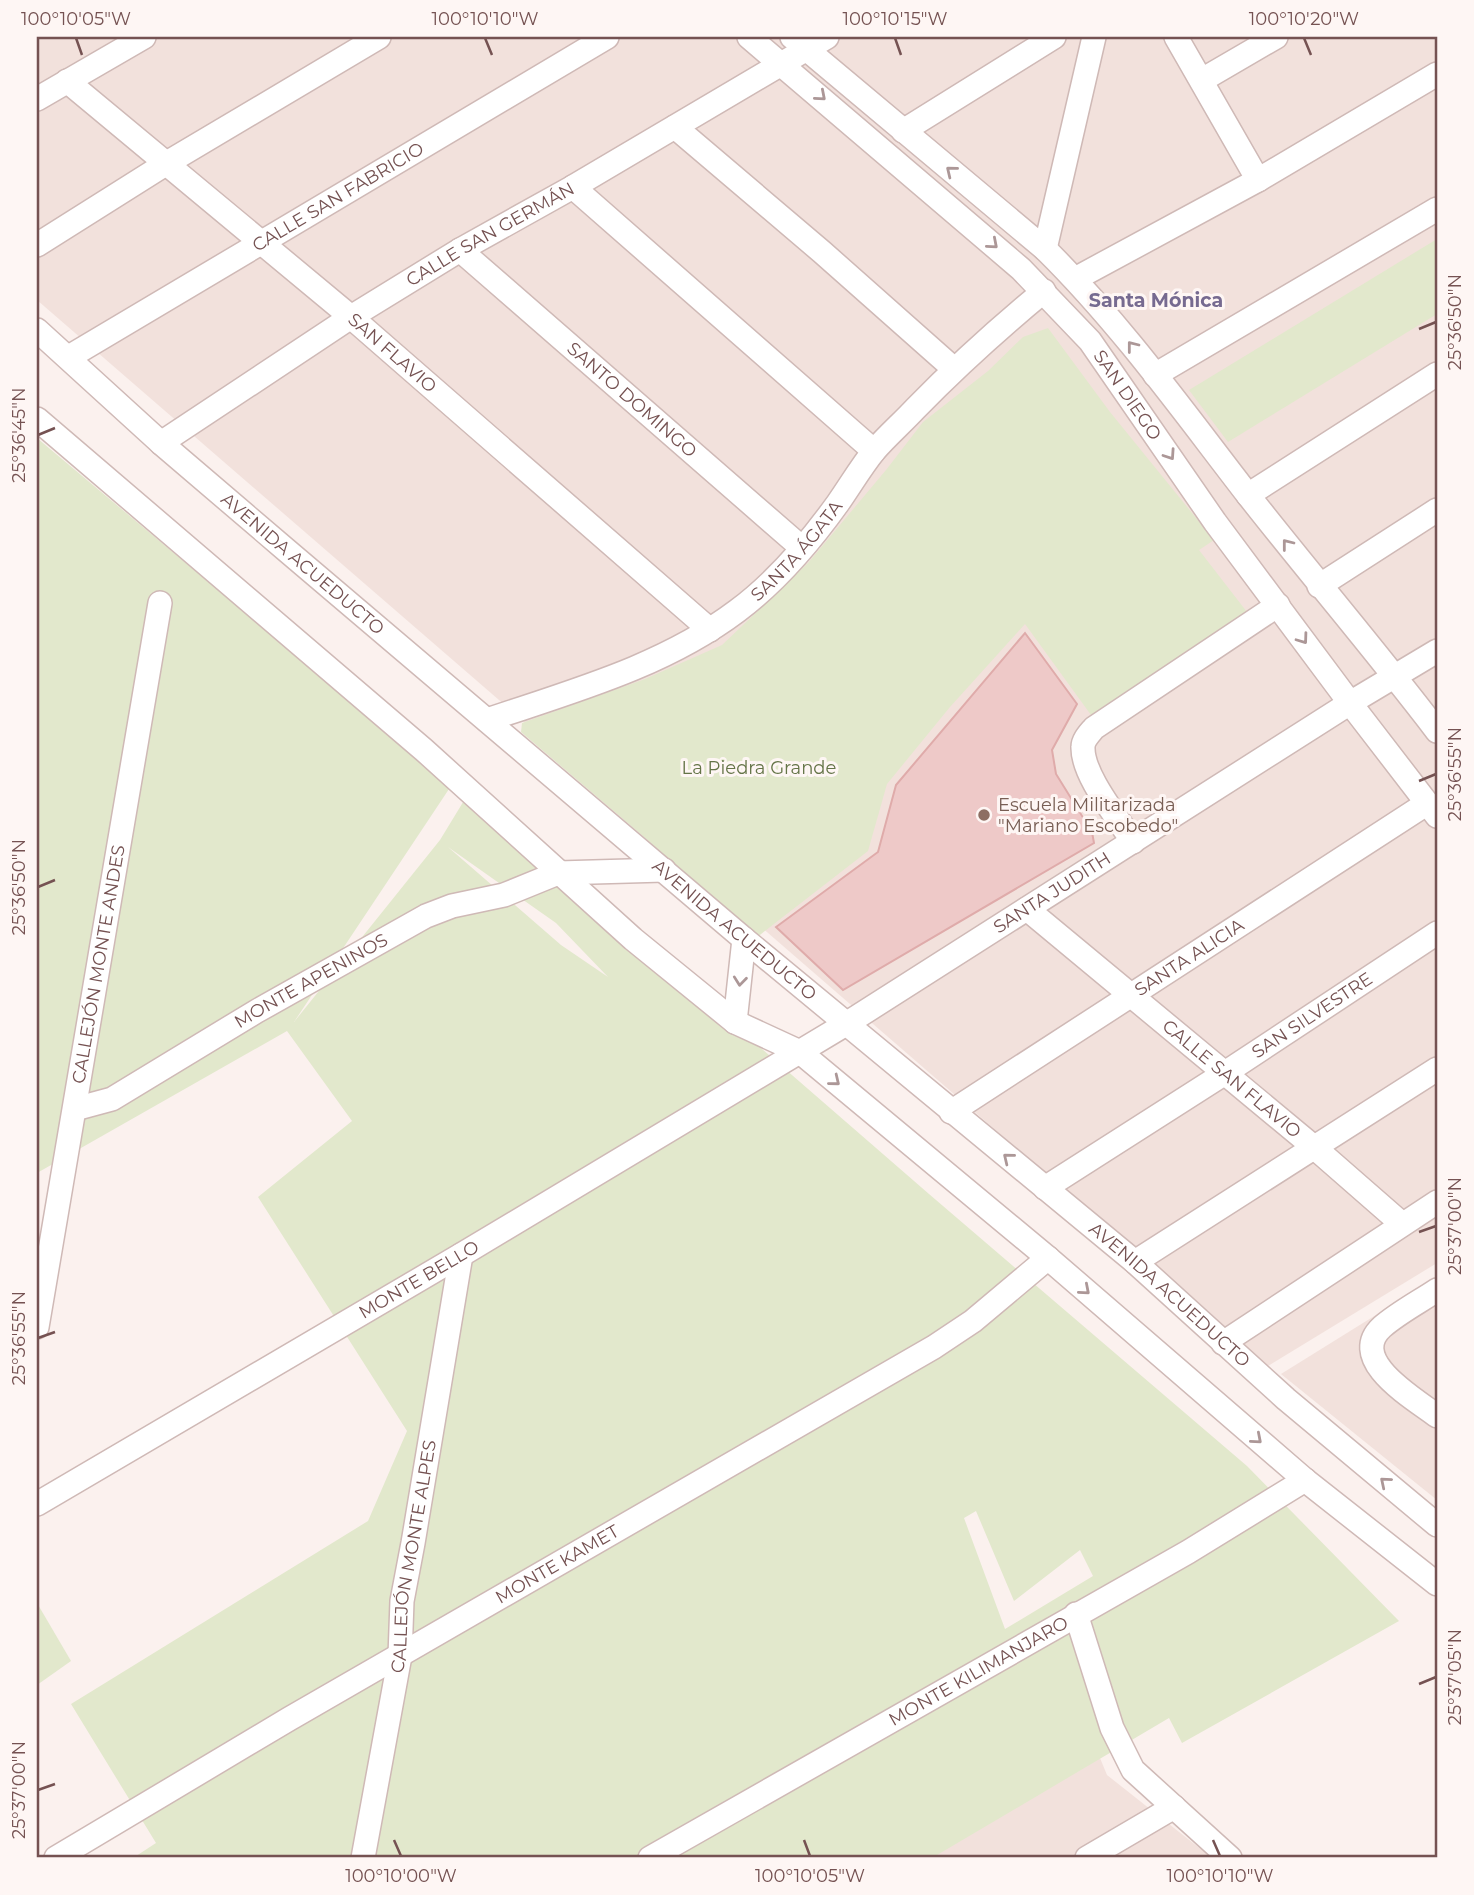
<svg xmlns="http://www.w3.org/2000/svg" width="1474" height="1895" font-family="Montserrat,sans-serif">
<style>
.residential{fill:#f2e1dc}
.green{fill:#e2e8cc;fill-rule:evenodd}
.building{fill:#eec9c8;stroke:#dfabaa;stroke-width:2}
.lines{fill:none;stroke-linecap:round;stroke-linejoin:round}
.minor-casing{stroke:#cfb9b6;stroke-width:26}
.minor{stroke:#fff;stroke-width:23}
.oneway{stroke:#ac9797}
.ticks{fill:none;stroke:#755252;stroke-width:2.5}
.education-dot{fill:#8d6e63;stroke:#fef6f4;stroke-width:2.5}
.labels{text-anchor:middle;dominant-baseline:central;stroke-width:6;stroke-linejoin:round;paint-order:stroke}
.street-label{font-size:18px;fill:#755252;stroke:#fef6f4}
.park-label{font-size:18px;fill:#647447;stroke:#fef6f4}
.education-label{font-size:18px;fill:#785e54;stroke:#fef6f4;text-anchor:start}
.neighbourhood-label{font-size:19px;font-weight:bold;fill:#766a90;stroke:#fef6f4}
.neatline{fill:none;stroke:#755252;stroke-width:2.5}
.ticks-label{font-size:18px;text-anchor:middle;fill:#755252}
</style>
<rect width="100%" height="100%" fill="#fbf1ee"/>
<g class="residential">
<polygon points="37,37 1437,37 1437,1263 1268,1366 37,300"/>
<polygon points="1437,1277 1437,1500 1281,1374"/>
<polygon points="1060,1661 1107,1775 1212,1858 727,1858"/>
</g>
<g class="green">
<polygon points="1437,239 1437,314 1228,442 1189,390"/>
<polygon points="1048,328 1110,412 1214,540 1199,550 1247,612 1091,715 1025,624 950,707 887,784 868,851 756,938 644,837 521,732 522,723 645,679 722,645 808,563 886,470 923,422 988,371 1023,337"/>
<path d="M 37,438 L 451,786 L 294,1022 L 440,840 L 468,794 L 929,1194 L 1247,1466 L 1399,1621 L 1182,1743 L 1169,1718 L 932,1858 L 133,1858 L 156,1843 L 71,1704 L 368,1521 L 407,1431 L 258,1197 L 352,1121 L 287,1031 L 37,1173 ZM 448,847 L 556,923 L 608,977 L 561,945 ZM 976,1511 L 1014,1601 L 1080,1550 L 1093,1576 L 1005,1629 L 964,1518 Z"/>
<polygon points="37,1603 71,1661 37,1685"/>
</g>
<polygon class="building" points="1025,633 1077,704 1052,750 1056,774 1092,832 1094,843 843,990 776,927 878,852 896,785"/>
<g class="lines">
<g class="minor-casing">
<g id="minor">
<path id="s1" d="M 749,37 L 1021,269 L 1090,341 L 1215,522 L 1350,703 L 1437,816"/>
<path d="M 792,37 L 1045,249 C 1121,324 1183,411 1248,495 C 1310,574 1376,651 1437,731"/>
<polyline points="1176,37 1258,180"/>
<polyline points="1202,80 1276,37"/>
<path id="s2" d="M 67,81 L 351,317 L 710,630"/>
<polyline points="37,99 144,37"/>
<polyline points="675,127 822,252 954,369"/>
<polyline points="903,131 1054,37"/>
<polyline points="573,187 874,451"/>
<polyline points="37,245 167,163 379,37"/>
<polyline points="1045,249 1094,37"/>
<path id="s3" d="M 460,250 L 802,548"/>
<polyline points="1075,279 1258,180 1437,74"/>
<path id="s4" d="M 37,330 L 161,443 L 285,549 L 744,939 L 1135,1262 L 1286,1399 L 1437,1525"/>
<path id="s5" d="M 69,357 L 607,37"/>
<polyline points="1155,375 1437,209"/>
<polyline points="37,419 424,750 633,939 735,1022 800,1052 1048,1258 1305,1480 1437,1584"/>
<path id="s6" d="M 161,443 L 351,317 L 460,250 L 573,187 L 827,37"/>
<polyline points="1248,495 1437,374"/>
<polyline points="1319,586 1437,510"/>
<path id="s7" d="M 487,720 C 573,691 664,666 737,611 C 776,582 810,542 838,503 C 850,486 861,467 874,451 C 887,436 902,423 915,409 C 956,367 998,329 1044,291"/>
<path d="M 1133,842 C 1118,818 1082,775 1083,747 C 1083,740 1089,734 1094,728 L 1278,605"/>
<path id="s8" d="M 1027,909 L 1315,1148 L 1402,1224"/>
<polyline points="735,1022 744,939"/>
<path id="s9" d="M 75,1109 L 112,1099 L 257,1011 L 426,916 L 452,906 L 504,895 L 558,873 L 664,870"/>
<path id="s10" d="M 951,1112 L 1426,804"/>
<path id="s11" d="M 1045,1188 L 1225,1073 L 1437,933"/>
<polyline points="1135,1262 1437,1069"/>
<path d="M 1437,1290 C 1419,1302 1398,1313 1382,1327 C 1346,1360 1415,1399 1437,1416"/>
<path id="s12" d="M 37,1327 L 160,603"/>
<polyline points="1223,1343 1437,1202"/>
<path id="s13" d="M 37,1504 L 461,1255 L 846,1024 L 1350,703 L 1437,651"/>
<polyline points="1076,1614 1112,1728 1133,1770 1230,1858"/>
<path id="s14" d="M 56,1858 L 289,1719 L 934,1347 L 973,1321 L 1048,1258"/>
<path id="s15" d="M 363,1858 L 400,1656 L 402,1601 L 413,1543 L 461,1255"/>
<path id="s16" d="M 650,1858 L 1188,1552 L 1305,1480"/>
<polyline points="1087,1858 1174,1807"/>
</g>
</g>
<use href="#minor" class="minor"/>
</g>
<defs><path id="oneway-chevron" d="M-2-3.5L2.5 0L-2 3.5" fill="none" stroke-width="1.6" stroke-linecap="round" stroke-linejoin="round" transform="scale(1.75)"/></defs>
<g class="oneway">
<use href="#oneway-chevron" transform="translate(821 96) rotate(41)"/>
<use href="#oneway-chevron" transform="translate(951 171) rotate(-141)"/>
<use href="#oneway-chevron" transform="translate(993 244) rotate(41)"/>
<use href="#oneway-chevron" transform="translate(1132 346) rotate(-128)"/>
<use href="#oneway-chevron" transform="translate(1170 455) rotate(56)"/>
<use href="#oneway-chevron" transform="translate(1287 544) rotate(-128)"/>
<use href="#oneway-chevron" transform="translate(1303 639) rotate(54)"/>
<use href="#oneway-chevron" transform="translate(740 981) rotate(96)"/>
<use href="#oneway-chevron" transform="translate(835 1081) rotate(39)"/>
<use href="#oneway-chevron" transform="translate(1008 1158) rotate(-141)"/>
<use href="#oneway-chevron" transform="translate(1085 1290) rotate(41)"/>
<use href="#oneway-chevron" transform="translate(1257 1439) rotate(41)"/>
<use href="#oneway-chevron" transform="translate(1385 1482) rotate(-140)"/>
</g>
<path class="ticks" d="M 76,38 L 82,55M 485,38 L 492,55M 895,38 L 901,55M 1304,38 L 1311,55M 1419,329 L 1436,322M 38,435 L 55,428M 1419,781 L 1436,774M 38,887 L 55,880M 1419,1232 L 1436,1226M 38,1338 L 55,1332M 1419,1684 L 1436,1677M 38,1790 L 55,1784M 394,1840 L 401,1856M 804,1840 L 810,1856M 1213,1840 L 1220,1856"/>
<circle class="education-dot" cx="984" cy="815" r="7"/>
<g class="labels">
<g class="street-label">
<text stroke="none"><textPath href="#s5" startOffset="313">CALLE SAN FABRICIO</textPath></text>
<text stroke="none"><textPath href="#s6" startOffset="390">CALLE SAN GERMÁN</textPath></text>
<text stroke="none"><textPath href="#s2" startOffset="424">SAN FLAVIO</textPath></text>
<text stroke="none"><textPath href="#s1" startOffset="523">SAN DIEGO</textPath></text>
<text stroke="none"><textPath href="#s3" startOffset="228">SANTO DOMINGO</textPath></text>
<text stroke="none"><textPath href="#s7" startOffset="359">SANTA ÁGATA</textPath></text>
<text stroke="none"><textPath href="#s4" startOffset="354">AVENIDA ACUEDUCTO</textPath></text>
<text stroke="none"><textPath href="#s13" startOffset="1185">SANTA JUDITH</textPath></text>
<text stroke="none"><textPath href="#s4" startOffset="920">AVENIDA ACUEDUCTO</textPath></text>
<text stroke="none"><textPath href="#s10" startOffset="284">SANTA ALICIA</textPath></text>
<text stroke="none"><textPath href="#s12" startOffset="368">CALLEJÓN MONTE ANDES</textPath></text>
<text stroke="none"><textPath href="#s9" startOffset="270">MONTE APENINOS</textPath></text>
<text stroke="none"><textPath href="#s11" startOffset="318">SAN SILVESTRE</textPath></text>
<text stroke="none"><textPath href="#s8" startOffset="266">CALLE SAN FLAVIO</textPath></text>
<text stroke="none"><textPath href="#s13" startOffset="443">MONTE BELLO</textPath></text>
<text stroke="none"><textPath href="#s4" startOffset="1488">AVENIDA ACUEDUCTO</textPath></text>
<text stroke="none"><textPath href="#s15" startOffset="306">CALLEJÓN MONTE ALPES</textPath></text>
<text stroke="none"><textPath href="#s14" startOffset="581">MONTE KAMET</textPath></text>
<text stroke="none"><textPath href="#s16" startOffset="378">MONTE KILIMANJARO</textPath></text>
</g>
<g class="park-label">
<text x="759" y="768">La Piedra Grande</text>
</g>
<g class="education-label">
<text x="998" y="805">Escuela Militarizada<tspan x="998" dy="21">"Mariano Escobedo"</tspan></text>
</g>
<g class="neighbourhood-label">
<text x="1156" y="300">Santa Mónica</text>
</g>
</g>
<rect width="1474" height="1895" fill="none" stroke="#fef6f4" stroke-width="77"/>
<rect x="38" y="38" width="1398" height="1818" class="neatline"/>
<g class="ticks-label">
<text x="76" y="25">100°10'05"W</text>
<text x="485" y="25">100°10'10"W</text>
<text x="895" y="25">100°10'15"W</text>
<text x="1304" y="25">100°10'20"W</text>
<text transform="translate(1455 322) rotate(-90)" y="6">25°36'50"N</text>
<text transform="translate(19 435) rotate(-90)" y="6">25°36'45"N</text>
<text transform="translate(1455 774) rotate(-90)" y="6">25°36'55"N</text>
<text transform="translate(19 887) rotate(-90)" y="6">25°36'50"N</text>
<text transform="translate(1455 1226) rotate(-90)" y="6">25°37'00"N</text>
<text transform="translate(19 1338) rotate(-90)" y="6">25°36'55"N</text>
<text transform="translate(1455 1677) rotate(-90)" y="6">25°37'05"N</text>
<text transform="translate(19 1790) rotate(-90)" y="6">25°37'00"N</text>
<text x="401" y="1882">100°10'00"W</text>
<text x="810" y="1882">100°10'05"W</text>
<text x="1220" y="1882">100°10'10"W</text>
</g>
</svg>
